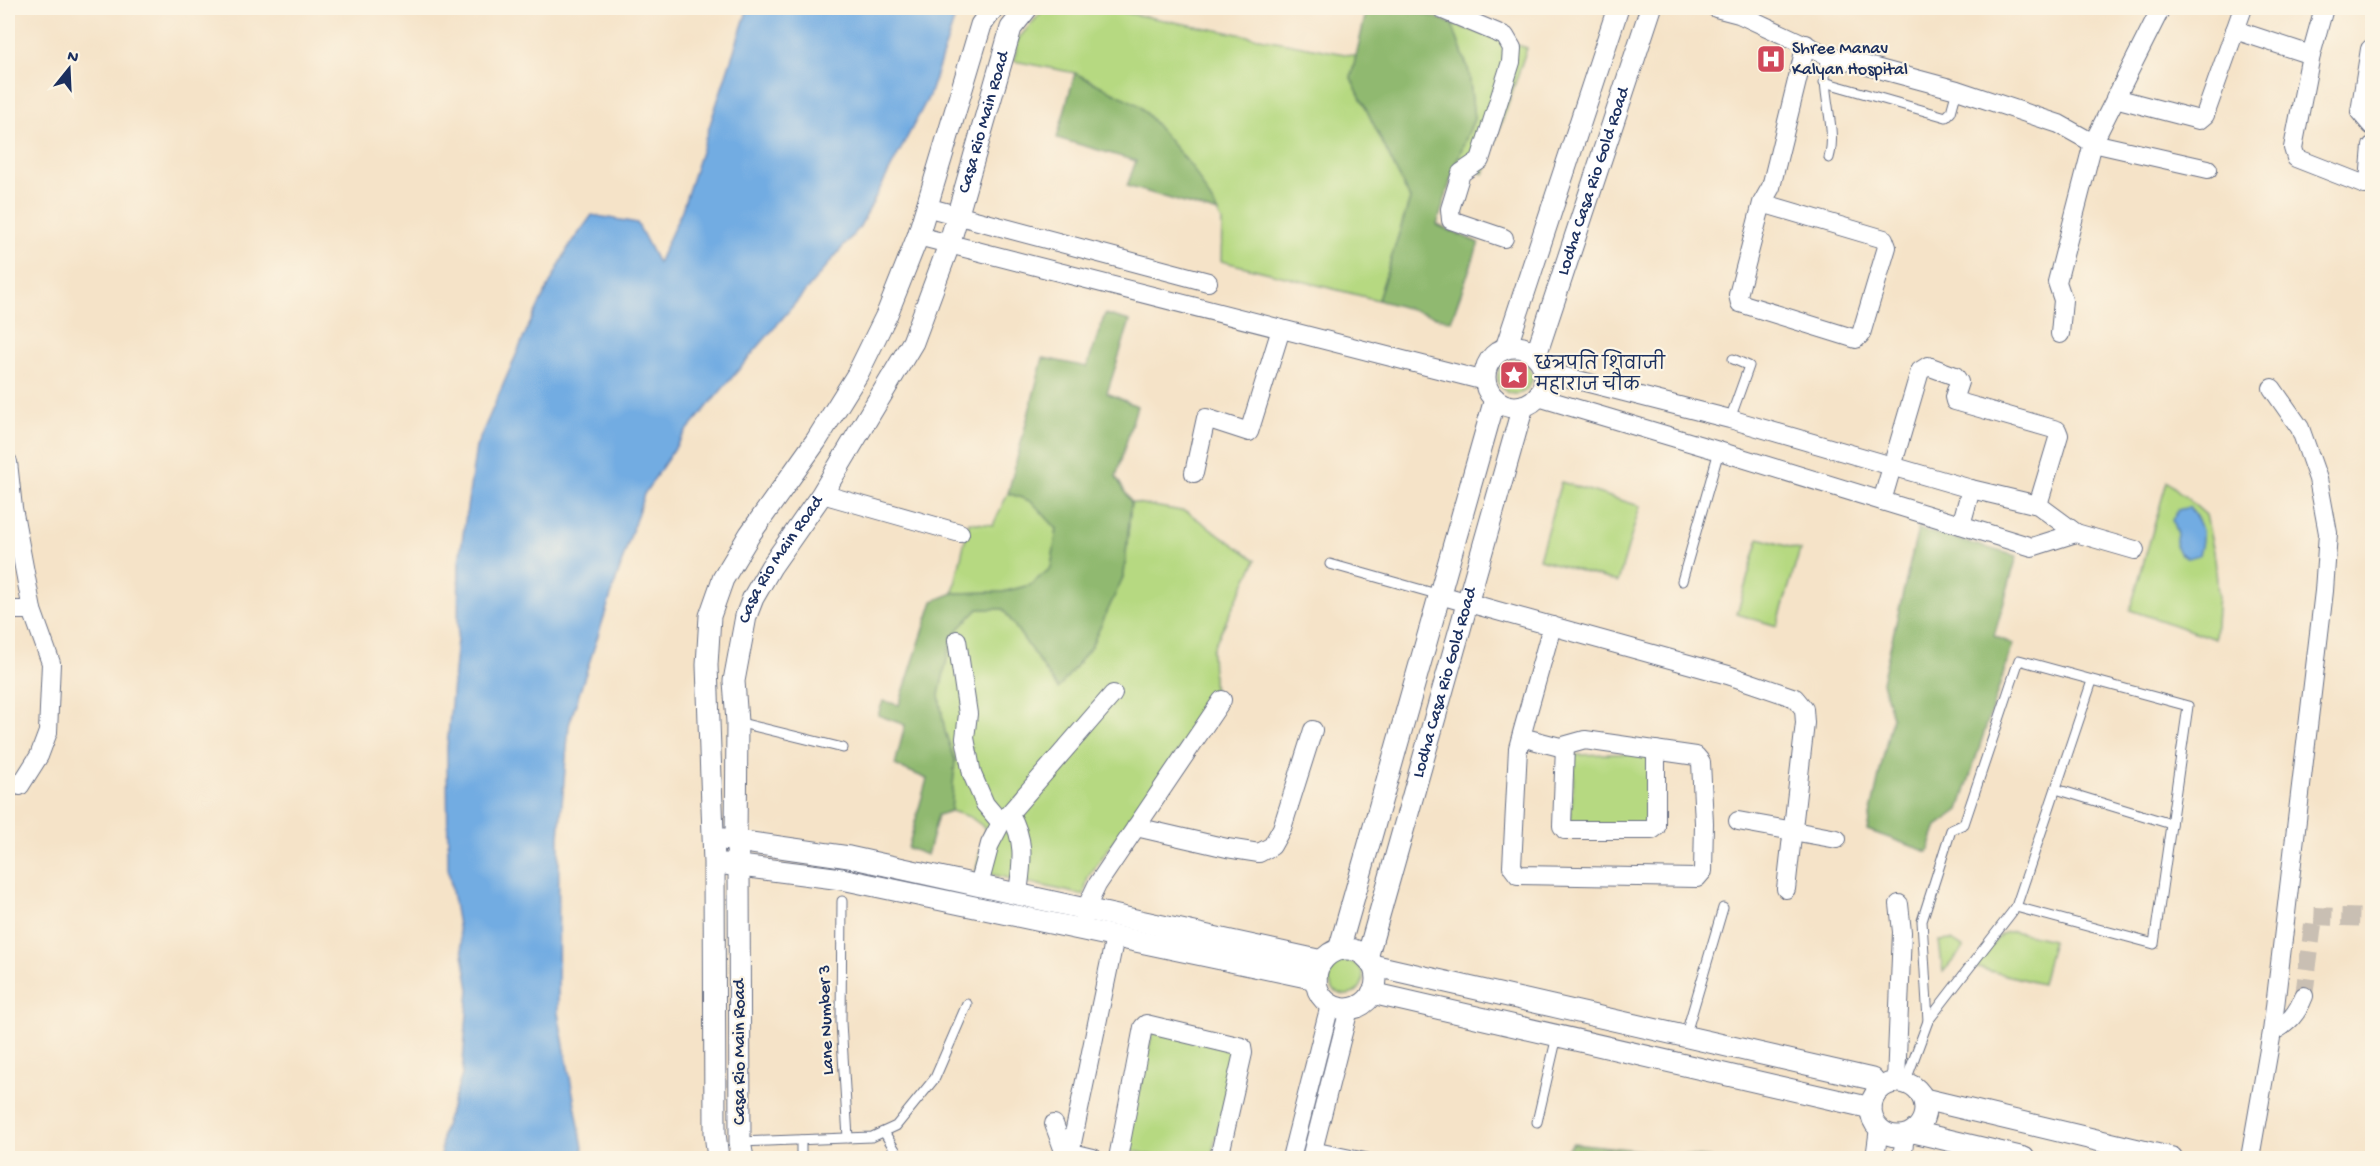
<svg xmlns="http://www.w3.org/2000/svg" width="2380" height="1166" font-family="'Gochi Hand','Playpen Sans Deva',sans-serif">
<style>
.green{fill:#b6d981;stroke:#688470;stroke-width:1.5}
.forest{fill:#90b96f;stroke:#567466;stroke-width:1.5}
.water{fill:#72ace2;stroke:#466ea0;stroke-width:1.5}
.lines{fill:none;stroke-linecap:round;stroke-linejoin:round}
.minor-tunnel{stroke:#c9bfb3;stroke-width:18;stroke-dasharray:18 9;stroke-linecap:butt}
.service-casing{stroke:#676e83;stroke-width:11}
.minor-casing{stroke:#676e83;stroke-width:20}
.tertiary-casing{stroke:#676e83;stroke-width:23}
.service{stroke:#fff;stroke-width:9}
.minor{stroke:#fff;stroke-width:18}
.tertiary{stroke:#fff;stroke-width:21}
.labels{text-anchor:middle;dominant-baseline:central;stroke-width:4.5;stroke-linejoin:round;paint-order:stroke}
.poi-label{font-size:18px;fill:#1b2f5e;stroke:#fcf5e5;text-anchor:start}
.street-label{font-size:18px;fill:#1b2f5e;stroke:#fcf5e5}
</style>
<rect width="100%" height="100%" fill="#fcf5e5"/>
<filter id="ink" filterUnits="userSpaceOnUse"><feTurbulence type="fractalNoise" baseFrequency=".0167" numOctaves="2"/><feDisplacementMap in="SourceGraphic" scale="12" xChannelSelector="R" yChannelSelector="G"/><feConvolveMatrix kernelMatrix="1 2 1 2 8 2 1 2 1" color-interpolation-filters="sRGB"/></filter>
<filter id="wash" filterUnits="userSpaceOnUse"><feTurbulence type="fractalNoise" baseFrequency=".008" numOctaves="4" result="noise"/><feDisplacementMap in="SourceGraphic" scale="24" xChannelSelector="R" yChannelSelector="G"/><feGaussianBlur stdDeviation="1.35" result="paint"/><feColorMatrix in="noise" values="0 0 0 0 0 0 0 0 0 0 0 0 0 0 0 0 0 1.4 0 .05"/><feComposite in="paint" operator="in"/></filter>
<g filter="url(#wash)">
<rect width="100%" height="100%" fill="#f5e3c8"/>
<g class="green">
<polygon points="1045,8 1100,8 1356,56 1351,78 1410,199 1378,300 1221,261 1222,221 1192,167 1075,73 1014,61 1018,39"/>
<polygon points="1452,24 1527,48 1484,174 1456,163 1474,119 1469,72"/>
<circle cx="1515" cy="377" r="17"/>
<polygon points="2167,481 2206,515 2215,556 2218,595 2215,639 2130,610"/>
<polygon points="1561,482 1640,506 1618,582 1539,559"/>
<polygon points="1008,493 1032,501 1057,529 1051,568 1030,585 1003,592 953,593 969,522 993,525"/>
<polygon points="1131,502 1187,512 1256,560 1212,650 1214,701 1088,877 1084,895 976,871 985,828 970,817 951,811 955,760 945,732 939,695 952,636 978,609 1003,609 1058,688 1124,575"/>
<polygon points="1759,538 1800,550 1777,626 1737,614"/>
<polygon points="1650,753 1652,826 1570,826 1575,755"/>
<polygon points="2013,931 2053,940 2042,984 1974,967 2001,934"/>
<polygon points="1952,940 1964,948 1943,972 1939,941"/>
<circle cx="1346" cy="978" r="17"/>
<polygon points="1154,1026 1238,1046 1211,1158 1162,1158 1125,1149"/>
</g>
<g class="forest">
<path d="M 1367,8 C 1398,8 1425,11 1452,24 L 1469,72 L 1474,119 L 1456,163 L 1437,225 L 1479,243 L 1451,321 L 1378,300 L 1410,199 L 1351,78 Z"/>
<polygon points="1075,73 1139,105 1192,167 1218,213 1127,186 1136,161 1057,138"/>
<polygon points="1105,314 1130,321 1107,393 1137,406 1116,477 1131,502 1124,575 1091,647 1058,689 1003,609 978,609 952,636 939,695 945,732 955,760 951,811 938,815 927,855 908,848 927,779 895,765 905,725 878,715 883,701 899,705 933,601 953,593 1003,592 1030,585 1051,568 1057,529 1032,502 1008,493 1043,358 1087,367"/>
<polygon points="1918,529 2017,556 1994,636 2013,644 1959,810 1937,826 1928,852 1867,830 1892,717 1882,682"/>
<polygon points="1573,1143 1709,1158 1712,1158 1558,1158"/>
</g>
<g class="water">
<polygon points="748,8 958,8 929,96 859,228 685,433 644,494 569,725 559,837 558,1013 585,1158 441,1158 442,1135 462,1075 469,989 448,868 447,747 458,629 459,562 476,447 530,323 568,248 592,215 637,223 658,263 682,210"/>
<path d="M 2189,507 C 2203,524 2205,534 2199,555 L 2188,558 L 2179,553 L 2175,545 L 2177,534 L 2172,520 L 2178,510 Z"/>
</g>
</g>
<g filter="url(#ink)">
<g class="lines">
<polyline class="minor-tunnel" points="2304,996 2314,916 2372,918"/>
<g class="service-casing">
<g id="service">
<path d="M 1827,55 C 1819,92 1838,127 1829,158"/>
<polyline points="1824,82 1946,117 1951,112 1957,90"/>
<polyline points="1730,419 1749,366 1733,359"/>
<polyline points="1330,564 1440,595"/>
<polyline points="1682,581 1719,451"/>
<polyline points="737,722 843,748"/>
<polyline points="2056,789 2171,824"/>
<polyline points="842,901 841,1022 848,1138"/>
<polyline points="1928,1021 1922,921 1951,830 1964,824 2019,660 2188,706 2154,944 2016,907"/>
<polyline points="1685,1037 1723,908"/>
<polyline points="1905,1083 1928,1021 2016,907 2092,681"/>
<polyline points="1537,1122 1557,1036"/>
<polyline points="884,1132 900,1158"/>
<polyline points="801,1140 801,1158"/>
<polyline points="740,1142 872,1137 896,1126 935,1078 967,1004"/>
<polyline points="1314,1147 1367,1158"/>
</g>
</g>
<g class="minor-casing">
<g id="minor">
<polyline points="1442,8 1443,10 1505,36 1512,48 1511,62 1480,160 1461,173 1450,209 1451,220 1504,238"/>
<polyline points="1716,8 1739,14 1827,55 1957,90 2059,124 2093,143 2208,169"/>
<polyline points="2235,30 2311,55 2293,148 2296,158 2365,185 2369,182 2372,146"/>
<polyline points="2370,49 2360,112 2372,126"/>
<polyline points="2311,55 2324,8"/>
<polyline points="2115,98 2199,120 2205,115 2243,8"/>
<polyline points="1762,203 1884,239 1887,247 1861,334 1856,339 1740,303 1738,295 1762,203 1771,187 1806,44"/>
<polyline points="926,207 1208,282"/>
<polyline points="918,236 1485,381"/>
<polyline points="2060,334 2063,300 2057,282 2093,143 2161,8"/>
<polyline points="1538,397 1719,451 2032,547 2076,533 2038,505 1971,489 1730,419 1546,372"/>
<polyline points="8,462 13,508 32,610 51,663 48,732 39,756 20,786"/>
<polyline points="1194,473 1206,418 1249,432 1281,329"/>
<polyline points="822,494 960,533"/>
<polyline points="1882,501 1920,371 1928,366 1955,376 1959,382 1954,397 1955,401 2057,430 2059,435 2038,505"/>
<polyline points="1961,525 1971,489"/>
<polyline points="2076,533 2135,550"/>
<polyline points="1440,595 1728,675 1795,698 1804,709 1805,723 1786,889"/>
<polyline points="8,610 32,610"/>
<polyline points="957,640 968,714 965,738 972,774 985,804 1001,823"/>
<path d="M 1521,737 L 1560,747 L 1585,740 L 1696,756 L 1701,762 L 1704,823 L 1703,871 L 1697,878 L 1518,875 L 1512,867 L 1518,748 C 1529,707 1541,666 1552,626"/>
<polyline points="1565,746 1562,826 1565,830 1652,830 1656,827 1656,750"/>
<path d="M 1010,814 C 1026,842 1022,862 1018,893"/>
<polyline points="1738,821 1837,839"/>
<polyline points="1136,827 1227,848 1259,853 1272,846 1282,828 1313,730"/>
<polyline points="979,885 990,844 1001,823 1113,694"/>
<polyline points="1083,921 1086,908 1097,885 1222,700"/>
<path d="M 2272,1032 C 2289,1023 2297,1014 2304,996"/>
<polyline points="1896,1082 1902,932 1899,904"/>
<polyline points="1054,1124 1064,1151 1093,1158"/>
<polyline points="1070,1153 1115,937"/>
<polyline points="1118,1158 1143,1027 1146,1024 1242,1047 1243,1053 1219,1158"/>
<polyline points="1291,1158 1330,1005"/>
<polyline points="1311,1158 1349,1009"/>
<polyline points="1875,1158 1879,1128"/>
<polyline points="1902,1158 1905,1135"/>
<polyline points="2250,1158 2272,1032 2324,591 2328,533 2318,479 2300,428 2272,388"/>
</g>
</g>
<g class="tertiary-casing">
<g id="tertiary">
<circle cx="1515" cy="377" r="30"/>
<polyline points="1506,348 1618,8"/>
<path id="s1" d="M 1536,355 L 1651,8"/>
<polyline points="724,839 849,857 1322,961"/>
<polyline points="725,864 842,879 1316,979"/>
<circle cx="1346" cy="979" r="30"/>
<polyline points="1339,950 1495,399"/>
<path id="s2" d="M 1367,958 L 1523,406"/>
<polyline points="1372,965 1872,1079 1880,1089"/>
<polyline points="1372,993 1871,1108"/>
<circle cx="1898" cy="1109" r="27"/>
<polyline points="1924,1099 2172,1158"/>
<polyline points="1914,1132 2024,1158"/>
<polyline points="718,1158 715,1133 714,863 707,665 710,616 723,579 750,534 816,441 857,375 887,314 918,236 981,25 993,8"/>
<path id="s3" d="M 743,1158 L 740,1142 L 739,866 L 736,841 L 737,722 L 734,681 L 746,616 L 753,598 L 771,567 L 822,494 L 913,342 L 949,245 L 1011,28 L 1027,8"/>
</g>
</g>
<use href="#service" class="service"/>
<use href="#minor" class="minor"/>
<use href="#tertiary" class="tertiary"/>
</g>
</g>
<defs>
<g id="hospital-square" transform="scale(1.5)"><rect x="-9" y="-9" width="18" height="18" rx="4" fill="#d1495b" stroke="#fcf5e5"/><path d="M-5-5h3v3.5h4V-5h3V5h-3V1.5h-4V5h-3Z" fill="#fff"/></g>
<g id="sight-square" transform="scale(1.5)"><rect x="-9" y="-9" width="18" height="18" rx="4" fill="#d1495b" stroke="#fcf5e5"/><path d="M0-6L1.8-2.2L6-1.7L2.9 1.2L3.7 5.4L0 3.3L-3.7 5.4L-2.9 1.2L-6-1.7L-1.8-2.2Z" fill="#fff"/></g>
</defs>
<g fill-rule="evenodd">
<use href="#hospital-square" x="1771" y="59"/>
<use href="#sight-square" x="1514" y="375"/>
</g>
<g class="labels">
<g class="poi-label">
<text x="1792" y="49">Shree Manav<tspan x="1792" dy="21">Kalyan Hospital</tspan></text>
<text x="1535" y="365">छत्रपति शिवाजी<tspan x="1535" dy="21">महाराज चौक</tspan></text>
</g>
<g class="street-label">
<text stroke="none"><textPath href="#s3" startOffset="1096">Casa Rio Main Road</textPath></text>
<text stroke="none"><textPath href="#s1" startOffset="183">Lodha Casa Rio Gold Road</textPath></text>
<text stroke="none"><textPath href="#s3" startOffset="610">Casa Rio Main Road</textPath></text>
<text stroke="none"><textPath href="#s2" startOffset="286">Lodha Casa Rio Gold Road</textPath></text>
<text transform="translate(827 1020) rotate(-92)">Lane Number 3</text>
<text transform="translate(740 1052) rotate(-90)">Casa Rio Main Road</text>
</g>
</g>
<rect width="2380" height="1166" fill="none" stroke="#fcf5e5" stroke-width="30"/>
<g transform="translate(69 69) rotate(18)" stroke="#fcf5e5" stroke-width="4.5" paint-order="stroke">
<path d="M0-4.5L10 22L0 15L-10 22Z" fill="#1b2f5e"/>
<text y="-9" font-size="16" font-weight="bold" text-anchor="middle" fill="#1b2f5e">N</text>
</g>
</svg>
